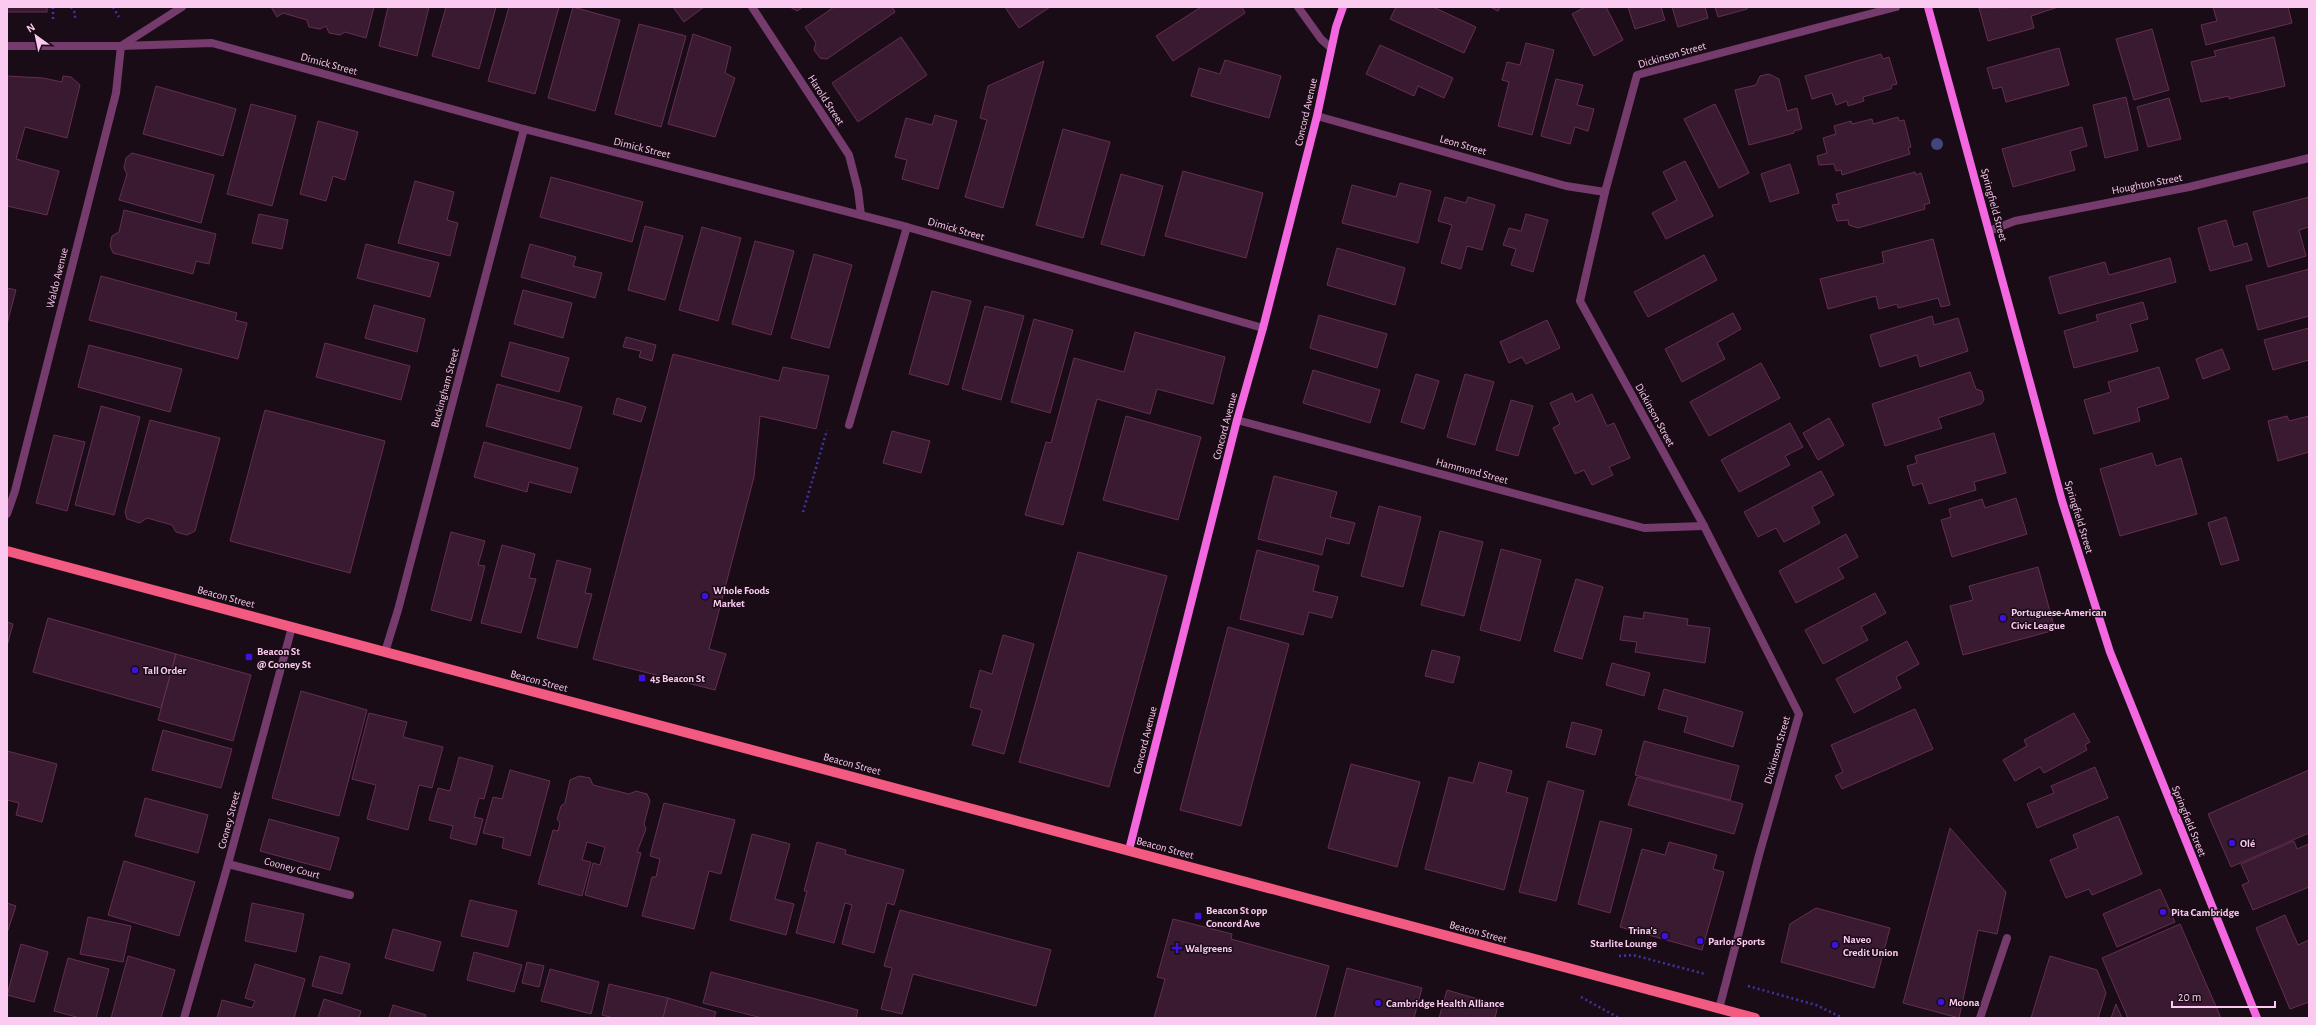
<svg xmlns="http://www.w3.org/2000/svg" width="2316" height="1025" font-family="'Alegreya Sans',sans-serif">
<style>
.building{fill:#3a1a30;stroke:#642e53}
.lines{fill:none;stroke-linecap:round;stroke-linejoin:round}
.path{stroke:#3b36a3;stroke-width:2.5;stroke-dasharray:2 3;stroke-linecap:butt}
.lane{stroke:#763b6d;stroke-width:8}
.street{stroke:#763b6d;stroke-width:8}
.secondary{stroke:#f368e0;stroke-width:8}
.primary{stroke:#f25a81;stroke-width:10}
.tree{fill:#43457f}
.poi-dot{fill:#3d12de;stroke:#1a0c16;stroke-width:1.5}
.labels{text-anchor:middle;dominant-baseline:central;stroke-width:3;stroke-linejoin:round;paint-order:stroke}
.street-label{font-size:11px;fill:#fbcaf0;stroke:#1a0c16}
.poi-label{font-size:11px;font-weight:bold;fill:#fbcaf0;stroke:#1a0c16;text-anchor:start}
</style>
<rect width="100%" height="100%" fill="#1a0c16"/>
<g class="building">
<rect x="7" y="7" width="40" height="5"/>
<polygon points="271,7 374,7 366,38 345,32 340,35 329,33 326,26 320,29 309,27 307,20 283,13 277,17"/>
<polygon points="388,7 429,7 417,56 379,46"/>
<polygon points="446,7 496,7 479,69 432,56"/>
<polygon points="509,7 559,7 535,94 488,81"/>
<polygon points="573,7 620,20 595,111 548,98"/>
<polygon points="673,7 704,7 684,22"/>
<polygon points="790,7 803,7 797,11"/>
<polygon points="834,7 892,7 895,12 827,59 820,58 814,50 816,43 805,27"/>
<polygon points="1005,7 1050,7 1019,28"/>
<polygon points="1201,7 1242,7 1245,13 1173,61 1156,36"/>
<polygon points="1396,7 1433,7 1476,27 1464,53 1390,19"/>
<polygon points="1490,7 1500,7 1498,11"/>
<polygon points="1585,7 1606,7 1623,40 1594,56 1572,14"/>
<polygon points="1628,7 1661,7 1665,20 1635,29"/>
<polygon points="1672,7 1705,7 1708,18 1678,27"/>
<polygon points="1715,7 1747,7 1747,9 1718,17"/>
<polygon points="2058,7 2031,16 2034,28 1988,41 1979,8"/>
<polygon points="2213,7 2288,7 2292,23 2206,45 2201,25 2217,21"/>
<polygon points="639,24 686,36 661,127 615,114"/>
<polygon points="2152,29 2169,90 2134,100 2116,39"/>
<polygon points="693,34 731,47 725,73 735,78 715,137 668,124"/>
<polygon points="901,37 927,75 858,122 832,83"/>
<polygon points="2274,37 2285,86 2229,99 2229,96 2201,102 2191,62 2216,56 2214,51"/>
<polygon points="1526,43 1554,50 1532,135 1498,126 1509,82 1502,80 1507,62 1520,65"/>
<polygon points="1380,45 1453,78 1444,98 1418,86 1414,96 1366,74"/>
<polygon points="2059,48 2069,85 2006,102 2002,87 1993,89 1987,68"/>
<polygon points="1881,54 1883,59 1889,57 1897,84 1892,85 1891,89 1863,97 1864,101 1848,106 1847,101 1836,105 1832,93 1812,99 1805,76"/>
<polygon points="1225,60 1281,76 1269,118 1191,96 1199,68 1220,74"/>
<polygon points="1044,61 1003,208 965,197 987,120 980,118 988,86"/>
<polygon points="1769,74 1779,79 1787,111 1797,108 1802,129 1794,131 1794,133 1749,145 1735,90 1756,85 1760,76"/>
<polygon points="7,76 43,78 62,82 63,76 71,77 80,85 67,138 25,127 16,159 59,171 47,215 7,206"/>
<polygon points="1556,79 1583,85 1577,105 1594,109 1588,131 1575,127 1570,144 1541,136"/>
<polygon points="156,86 236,109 223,156 143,134"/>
<polygon points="2126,97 2138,150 2105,158 2093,105"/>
<polygon points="2169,98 2181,139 2148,147 2137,107"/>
<polygon points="251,104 296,116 272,206 227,194"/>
<polygon points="1715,104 1749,173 1719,188 1684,119"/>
<polygon points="935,115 957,121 938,189 902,179 907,160 895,157 906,118 932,125"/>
<polygon points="1898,117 1899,121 1904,120 1911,147 1908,148 1910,154 1842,175 1841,170 1836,171 1834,164 1819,165 1817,156 1827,153 1823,138 1836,134 1834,126 1851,121 1852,124 1872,119 1873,124"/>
<polygon points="318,121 358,132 345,180 333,176 326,201 300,194"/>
<polygon points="2082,127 2087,146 2070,151 2075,170 2013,187 2002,149"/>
<polygon points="1063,129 1110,142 1083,238 1036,225"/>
<polygon points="132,153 214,175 201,223 119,200 127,174 124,168 126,158"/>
<polygon points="1685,161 1713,216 1666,239 1652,213 1677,200 1663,172"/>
<polygon points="1790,164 1799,193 1770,202 1761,174"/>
<polygon points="1183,171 1263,193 1246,258 1165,236"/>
<polygon points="1915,172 1916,175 1921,173 1930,203 1924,205 1925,209 1858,228 1849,225 1848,220 1837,221 1832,205 1839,204 1836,194"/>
<polygon points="1121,174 1163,186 1144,256 1101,244"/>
<polygon points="551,177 643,202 632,242 540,217"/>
<polygon points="415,181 454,192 447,220 458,223 450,256 398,243"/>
<polygon points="1400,183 1431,191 1418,243 1342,223 1352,185 1396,197"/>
<polygon points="1445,197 1466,203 1468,197 1495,205 1482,250 1467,246 1461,269 1441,263 1452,225 1438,221"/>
<polygon points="2309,197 2309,227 2299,230 2306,256 2268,267 2253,212"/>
<polygon points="124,210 216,234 209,264 196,261 193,274 113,253 110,246 112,236 119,232"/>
<polygon points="259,214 288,220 282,249 252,243"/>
<polygon points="1526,214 1548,220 1533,272 1511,265 1516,249 1503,245 1509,228 1521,231"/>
<polygon points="2226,220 2234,247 2247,243 2252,260 2210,271 2198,228"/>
<polygon points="645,226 683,236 665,300 628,290"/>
<polygon points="702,227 741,238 718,321 679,310"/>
<polygon points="1933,239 1950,305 1941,307 1938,298 1898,308 1897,304 1879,309 1876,296 1828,309 1820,279 1884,263 1882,252"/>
<polygon points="755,241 794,251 771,335 732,324"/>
<polygon points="366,244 439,263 430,297 357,278"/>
<polygon points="530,244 576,257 573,266 602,273 595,298 521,277"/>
<polygon points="1337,248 1405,268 1395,305 1327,285"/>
<polygon points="814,254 852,265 829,348 791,338"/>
<polygon points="1704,255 1717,280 1648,317 1634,292"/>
<polygon points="2170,258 2176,282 2059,314 2049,277 2105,262 2109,275"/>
<polygon points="2309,269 2309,316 2258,330 2246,286"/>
<polygon points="101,276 237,313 235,320 247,323 238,359 89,320"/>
<polygon points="7,288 16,290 7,324"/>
<polygon points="523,290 572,303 563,338 514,324"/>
<polygon points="932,291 971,301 948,385 909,374"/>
<polygon points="2143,302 2148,319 2130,324 2138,351 2074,368 2064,331 2098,321 2096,315"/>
<polygon points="374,305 425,319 417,352 365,338"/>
<polygon points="985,306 1024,316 1001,400 962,389"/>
<polygon points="1733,313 1741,329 1717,343 1725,359 1682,382 1665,349"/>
<polygon points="1319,315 1387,334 1377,368 1310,348"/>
<polygon points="1932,316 1934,325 1958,318 1968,351 1920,367 1917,355 1880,367 1870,335"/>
<polygon points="1034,319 1073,330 1050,413 1011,402"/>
<polygon points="1547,320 1560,348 1526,364 1522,357 1509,363 1500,342"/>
<polygon points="2309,328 2309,360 2273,370 2264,340"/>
<polygon points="1135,332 1225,357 1213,404 1157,389 1150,414 1097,399 1063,525 1025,515 1046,442 1051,443 1074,358 1124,372"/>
<polygon points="626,337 656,345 652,361 639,357 641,351 623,347"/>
<polygon points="510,342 569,358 559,392 501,376"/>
<polygon points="325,343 410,366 401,400 316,377"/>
<polygon points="89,345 182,369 170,412 78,387"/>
<polygon points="2222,349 2230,369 2203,379 2196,359"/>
<polygon points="673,354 779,381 783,367 829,376 816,429 760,416 754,477 709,649 726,654 715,690 593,659"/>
<polygon points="1761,363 1780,398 1709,436 1690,402"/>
<polygon points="2159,367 2169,398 2137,408 2140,421 2094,434 2084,400 2111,392 2108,382"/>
<polygon points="1313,370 1380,390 1370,423 1303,403"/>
<polygon points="1970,372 1976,389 1982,391 1984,400 1981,404 1938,418 1942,428 1885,446 1872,404"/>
<polygon points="1416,374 1439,381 1424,429 1401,422"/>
<polygon points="1465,374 1494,382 1475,445 1447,437"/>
<polygon points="497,384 582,407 570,449 486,426"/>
<polygon points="1572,393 1576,402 1592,394 1607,426 1614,423 1630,458 1609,467 1613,475 1592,485 1584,470 1575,474 1553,428 1560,424 1550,403"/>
<polygon points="617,398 646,407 641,422 613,414"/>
<polygon points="1511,400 1533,406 1518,456 1496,450"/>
<polygon points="101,406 140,417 114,515 75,505"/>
<polygon points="265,410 385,441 350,573 230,541"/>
<polygon points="1126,416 1201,437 1178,520 1103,500"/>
<polygon points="2287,416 2289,421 2309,416 2309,452 2278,461 2268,421"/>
<polygon points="1829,418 1844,445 1818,460 1803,433"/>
<polygon points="150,420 220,438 195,531 187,535 176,532 172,525 147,518 140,523 127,519 125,512"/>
<polygon points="1790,423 1803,447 1785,456 1790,465 1739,492 1721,460"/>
<polygon points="892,431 930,441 921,473 883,463"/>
<polygon points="1994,433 2006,473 1974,482 1976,490 1929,504 1922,483 1913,486 1907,466 1917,463 1915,456"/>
<polygon points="54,435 85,442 67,511 36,503"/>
<polygon points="484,442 578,468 571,493 529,482 527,492 474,477"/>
<polygon points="2152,453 2156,466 2181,458 2197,514 2120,536 2100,469"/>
<polygon points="1821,471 1834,495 1812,507 1820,523 1784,542 1776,528 1758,537 1744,512"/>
<polygon points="1274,476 1337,492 1330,517 1355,523 1349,544 1326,538 1322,555 1258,539"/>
<polygon points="2016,498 2027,534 1952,557 1941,520 1951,517 1949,509 1982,499 1985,508"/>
<polygon points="1379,506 1421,517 1403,587 1361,576"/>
<polygon points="2226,517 2239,560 2221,565 2208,523"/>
<polygon points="1440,531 1483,542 1464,616 1421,605"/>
<polygon points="451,532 485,541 478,565 485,566 471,621 431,610"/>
<polygon points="1846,534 1858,557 1838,568 1844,578 1796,603 1779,571"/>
<polygon points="502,545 535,554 529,578 536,579 521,633 481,623"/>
<polygon points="1501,549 1541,560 1520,641 1480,630"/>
<polygon points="1257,550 1319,566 1313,591 1338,597 1332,618 1309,612 1303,635 1240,619"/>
<polygon points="1078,552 1167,576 1109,787 1019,762"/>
<polygon points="557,560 591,569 585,593 592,594 577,648 537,638"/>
<polygon points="2038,567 2055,630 1963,655 1950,606 1973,600 1969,586"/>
<polygon points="1576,579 1603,587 1582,659 1554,651"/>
<polygon points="1875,593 1886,613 1861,627 1868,640 1823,664 1805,630"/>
<polygon points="1644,612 1688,619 1687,625 1710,628 1705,663 1635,652 1637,642 1620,640 1624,616 1643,619"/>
<polygon points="48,618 176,654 161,708 33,672"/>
<polygon points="7,622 13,624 7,646"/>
<polygon points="1228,627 1289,644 1241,826 1180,810"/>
<polygon points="1003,635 1034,644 1004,754 972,745 982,710 970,707 980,670 992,674"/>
<polygon points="1907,641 1919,664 1896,677 1901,688 1854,713 1836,679"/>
<polygon points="1432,650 1460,657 1453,683 1425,676"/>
<polygon points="176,654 251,675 233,741 158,720"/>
<polygon points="1612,663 1650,673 1644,696 1606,685"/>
<polygon points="1664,689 1743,712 1733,747 1684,732 1688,717 1658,709"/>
<polygon points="301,691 367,710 339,816 272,798"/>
<polygon points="1915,709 1933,749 1842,789 1835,776 1843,772 1831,745"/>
<polygon points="369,713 407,722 403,737 443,747 432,788 419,785 408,830 367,819 376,785 352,779"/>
<polygon points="2074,713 2090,742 2085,745 2087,750 2044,773 2040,767 2015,781 2003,760 2027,746 2024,740"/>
<polygon points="1572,722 1602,730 1595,755 1566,747"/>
<polygon points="163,730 232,749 221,788 152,770"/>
<polygon points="1644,741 1739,766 1730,800 1635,775"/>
<polygon points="7,751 57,764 42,822 16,815 19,803 7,800"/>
<polygon points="459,757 493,766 484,799 479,798 474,817 483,819 476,845 450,838 453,826 429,820 438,788 450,791"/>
<polygon points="1479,762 1512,771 1506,792 1528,798 1504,890 1425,869 1449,777 1473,783"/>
<polygon points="1351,764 1420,782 1397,867 1328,848"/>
<polygon points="2095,767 2108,798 2037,828 2027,804 2054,793 2051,786"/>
<polygon points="510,770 550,781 530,856 502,848 504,838 483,833 493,797 502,799"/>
<polygon points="2309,770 2309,833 2231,867 2208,814"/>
<polygon points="579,776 590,778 593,785 629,794 636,791 647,794 650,801 644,824 646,829 637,852 641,853 627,907 585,895 593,863 600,865 605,847 587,842 582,860 591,862 582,896 538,884 553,830 558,831 560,823 557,819 561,806 565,803 570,780"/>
<polygon points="1637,777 1743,804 1734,834 1628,805"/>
<polygon points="1548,781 1584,791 1556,901 1519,892"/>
<polygon points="145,798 208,815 198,853 135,836"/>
<polygon points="664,803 735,820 721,874 709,871 694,929 642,916 652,877 656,877 660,859 650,856"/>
<polygon points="2118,816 2142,874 2092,895 2089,889 2066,898 2050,860 2078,848 2073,835"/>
<polygon points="269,819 339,838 330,870 260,851"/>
<polygon points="1600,821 1632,829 1610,913 1578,904"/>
<polygon points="1950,828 2006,892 1997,934 1978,930 1959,1018 1903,1003"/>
<polygon points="752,834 790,844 775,899 794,904 786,935 730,920"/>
<polygon points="2294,841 2297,849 2309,844 2309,887 2253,910 2242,885 2249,882 2241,864"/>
<polygon points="817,842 846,850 845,854 904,870 894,905 887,903 874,953 842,944 852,905 845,903 834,943 796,933 807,891 804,891"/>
<polygon points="1669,842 1717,855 1713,869 1724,872 1702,950 1620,927 1642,849 1665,855"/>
<polygon points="124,861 195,882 179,936 108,915"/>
<polygon points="2160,889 2175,922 2117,947 2103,914"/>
<polygon points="470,900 517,911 508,947 461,936"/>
<polygon points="7,903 16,906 7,933"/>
<polygon points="252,903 304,914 296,952 245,941"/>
<polygon points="1816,908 1890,928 1874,988 1781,962 1790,924"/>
<polygon points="900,910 1051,950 1036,1006 913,974 902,1014 881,1009 892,968 884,966"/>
<polygon points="2285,915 2298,945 2309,940 2309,1002 2290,1009 2256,928"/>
<polygon points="88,917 131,926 123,962 80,954"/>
<polygon points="1173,919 1232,934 1231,939 1329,966 1315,1018 1154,1018 1165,979 1157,977"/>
<polygon points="2180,924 2221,1018 2128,1018 2102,958"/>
<polygon points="393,929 441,942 433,971 385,958"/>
<polygon points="21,944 48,952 34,1002 7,995"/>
<polygon points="474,952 522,965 514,992 467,980"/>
<polygon points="128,956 175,970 161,1018 111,1018"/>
<polygon points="320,956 350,964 342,994 312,986"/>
<polygon points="2050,956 2097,970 2106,993 2098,1018 2031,1018"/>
<polygon points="68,958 109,969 96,1018 80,1018 54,1011"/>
<polygon points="527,962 544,966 539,987 522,983"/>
<polygon points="255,964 305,979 294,1018 217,1018 222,1000 252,1008 255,1001 245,998"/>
<polygon points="1347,968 1422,988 1414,1018 1334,1018"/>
<polygon points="550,969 599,982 591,1014 541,1001"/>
<polygon points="711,972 858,1010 856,1018 762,1018 703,1003"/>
<polygon points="609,984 668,998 663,1018 614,1018 602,1015"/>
<polygon points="1447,990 1498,1005 1495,1018 1439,1018"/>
<polygon points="668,998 716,1012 714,1018 663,1018"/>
<polygon points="324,999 361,1011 359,1018 318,1018"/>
<polygon points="2116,1004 2122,1018 2111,1018"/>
<polygon points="393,1005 426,1015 425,1018 389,1018"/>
</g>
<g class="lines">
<g class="path">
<polyline points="53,7 53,19"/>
<polyline points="71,7 75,13 75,20"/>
<polyline points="113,7 119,17"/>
<polyline points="803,512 827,430"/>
<polyline points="1619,956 1633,955 1705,974"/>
<polyline points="1748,986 1816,1005 1843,1018"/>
<polyline points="1581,997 1619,1018"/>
</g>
<polyline class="lane" points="1980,1018 2007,938"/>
<g class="street">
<polyline points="752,7 849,155 858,190 861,215"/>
<polyline points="1298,7 1321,39 1331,48"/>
<polyline points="7,46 121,46 212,43 524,129 907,227 1263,328"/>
<polyline points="1317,116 1566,186 1605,192"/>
<polyline points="1989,231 2015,221 2189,187 2309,158"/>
<polyline points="1237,420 1644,528 1704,526"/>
<polyline points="849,425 907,227"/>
<polyline points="7,514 15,491 116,93 121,46 182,7"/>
<polyline points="385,652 398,610 524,129"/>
<polyline points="228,864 350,895"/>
<polyline points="1719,1009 1759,855 1799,714 1704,526 1580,301 1605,192 1637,75 1896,7"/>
<polyline points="184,1018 228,864 292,627"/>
</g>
<g class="secondary">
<polyline points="1928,7 2062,501 2110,652 2257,1018"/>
<polyline points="1129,850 1237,420 1263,328 1317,116 1336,27 1343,7"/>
</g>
<polyline class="primary" points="7,551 1755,1018"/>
</g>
<circle class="tree" cx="1937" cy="144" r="6"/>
<g class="poi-dot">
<circle cx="705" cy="596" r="4"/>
<circle cx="2003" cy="618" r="4"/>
<rect x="245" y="653" width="8" height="8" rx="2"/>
<circle cx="135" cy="670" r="4"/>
<rect x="638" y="674" width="8" height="8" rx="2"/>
<circle cx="2232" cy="843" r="4"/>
<circle cx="2163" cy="912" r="4"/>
<rect x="1194" y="912" width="8" height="8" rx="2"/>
<circle cx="1665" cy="936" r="4"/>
<circle cx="1700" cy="941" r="4"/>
<circle cx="1835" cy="945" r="4"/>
<path d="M1175 942h4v4h4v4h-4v4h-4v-4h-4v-4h4z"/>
<circle cx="1941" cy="1002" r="4"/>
<circle cx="1378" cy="1003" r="4"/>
</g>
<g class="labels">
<g class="street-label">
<text transform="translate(1672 55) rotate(-16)">Dickinson Street</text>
<text transform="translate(329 64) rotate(15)">Dimick Street</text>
<text transform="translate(826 100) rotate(57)">Harold Street</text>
<text transform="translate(1306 112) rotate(-77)">Concord Avenue</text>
<text transform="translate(1463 145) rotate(16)">Leon Street</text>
<text transform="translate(642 148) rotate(14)">Dimick Street</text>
<text transform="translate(2147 184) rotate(-11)">Houghton Street</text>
<text transform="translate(1994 205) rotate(75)">Springfield Street</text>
<text transform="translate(956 229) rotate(16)">Dimick Street</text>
<text transform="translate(57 278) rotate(-76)">Waldo Avenue</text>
<text transform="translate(445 388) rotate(-75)">Buckingham Street</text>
<text transform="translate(1655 415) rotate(61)">Dickinson Street</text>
<text transform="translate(1225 426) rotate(-75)">Concord Avenue</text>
<text transform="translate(1472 471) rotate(15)">Hammond Street</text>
<text transform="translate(2079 517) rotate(73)">Springfield Street</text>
<text transform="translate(226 597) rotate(15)">Beacon Street</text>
<text transform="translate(539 681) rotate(15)">Beacon Street</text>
<text transform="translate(1145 740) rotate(-76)">Concord Avenue</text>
<text transform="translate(1777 750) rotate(-74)">Dickinson Street</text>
<text transform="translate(852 764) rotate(15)">Beacon Street</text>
<text transform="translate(229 820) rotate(-75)">Cooney Street</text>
<text transform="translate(2189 821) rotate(68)">Springfield Street</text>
<text transform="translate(1165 848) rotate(15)">Beacon Street</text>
<text transform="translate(292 868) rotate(15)">Cooney Court</text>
<text transform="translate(1478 932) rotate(15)">Beacon Street</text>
</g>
<g class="poi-label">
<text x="713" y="590">Whole Foods<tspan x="713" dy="13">Market</tspan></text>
<text x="2011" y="612">Portuguese-American<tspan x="2011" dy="13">Civic League</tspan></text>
<text x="257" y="651">Beacon St<tspan x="257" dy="13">@ Cooney St</tspan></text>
<text x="143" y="670">Tall Order</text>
<text x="650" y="678">45 Beacon St</text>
<text x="2240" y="843">Olé</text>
<text x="1206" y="910">Beacon St opp<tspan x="1206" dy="13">Concord Ave</tspan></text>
<text x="2171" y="912">Pita Cambridge</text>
<text x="1657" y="930" text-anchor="end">Trina's<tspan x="1657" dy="13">Starlite Lounge</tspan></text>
<text x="1843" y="939">Naveo<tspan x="1843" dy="13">Credit Union</tspan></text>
<text x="1708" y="941">Parlor Sports</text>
<text x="1185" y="948">Walgreens</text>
<text x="1949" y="1002">Moona</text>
<text x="1386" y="1003">Cambridge Health Alliance</text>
</g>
</g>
<rect width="2316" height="1025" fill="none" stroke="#fbcaf0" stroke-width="16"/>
<g transform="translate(36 36) rotate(327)" stroke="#1a0c16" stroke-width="3" paint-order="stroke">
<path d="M0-3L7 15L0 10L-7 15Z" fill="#fbcaf0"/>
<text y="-6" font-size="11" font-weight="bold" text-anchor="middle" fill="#fbcaf0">N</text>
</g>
<path d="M2172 1001v6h103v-6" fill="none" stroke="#fbcaf0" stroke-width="2"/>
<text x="2178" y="1001" font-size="12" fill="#fbcaf0" stroke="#1a0c16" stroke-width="3" paint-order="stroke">20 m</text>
</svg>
